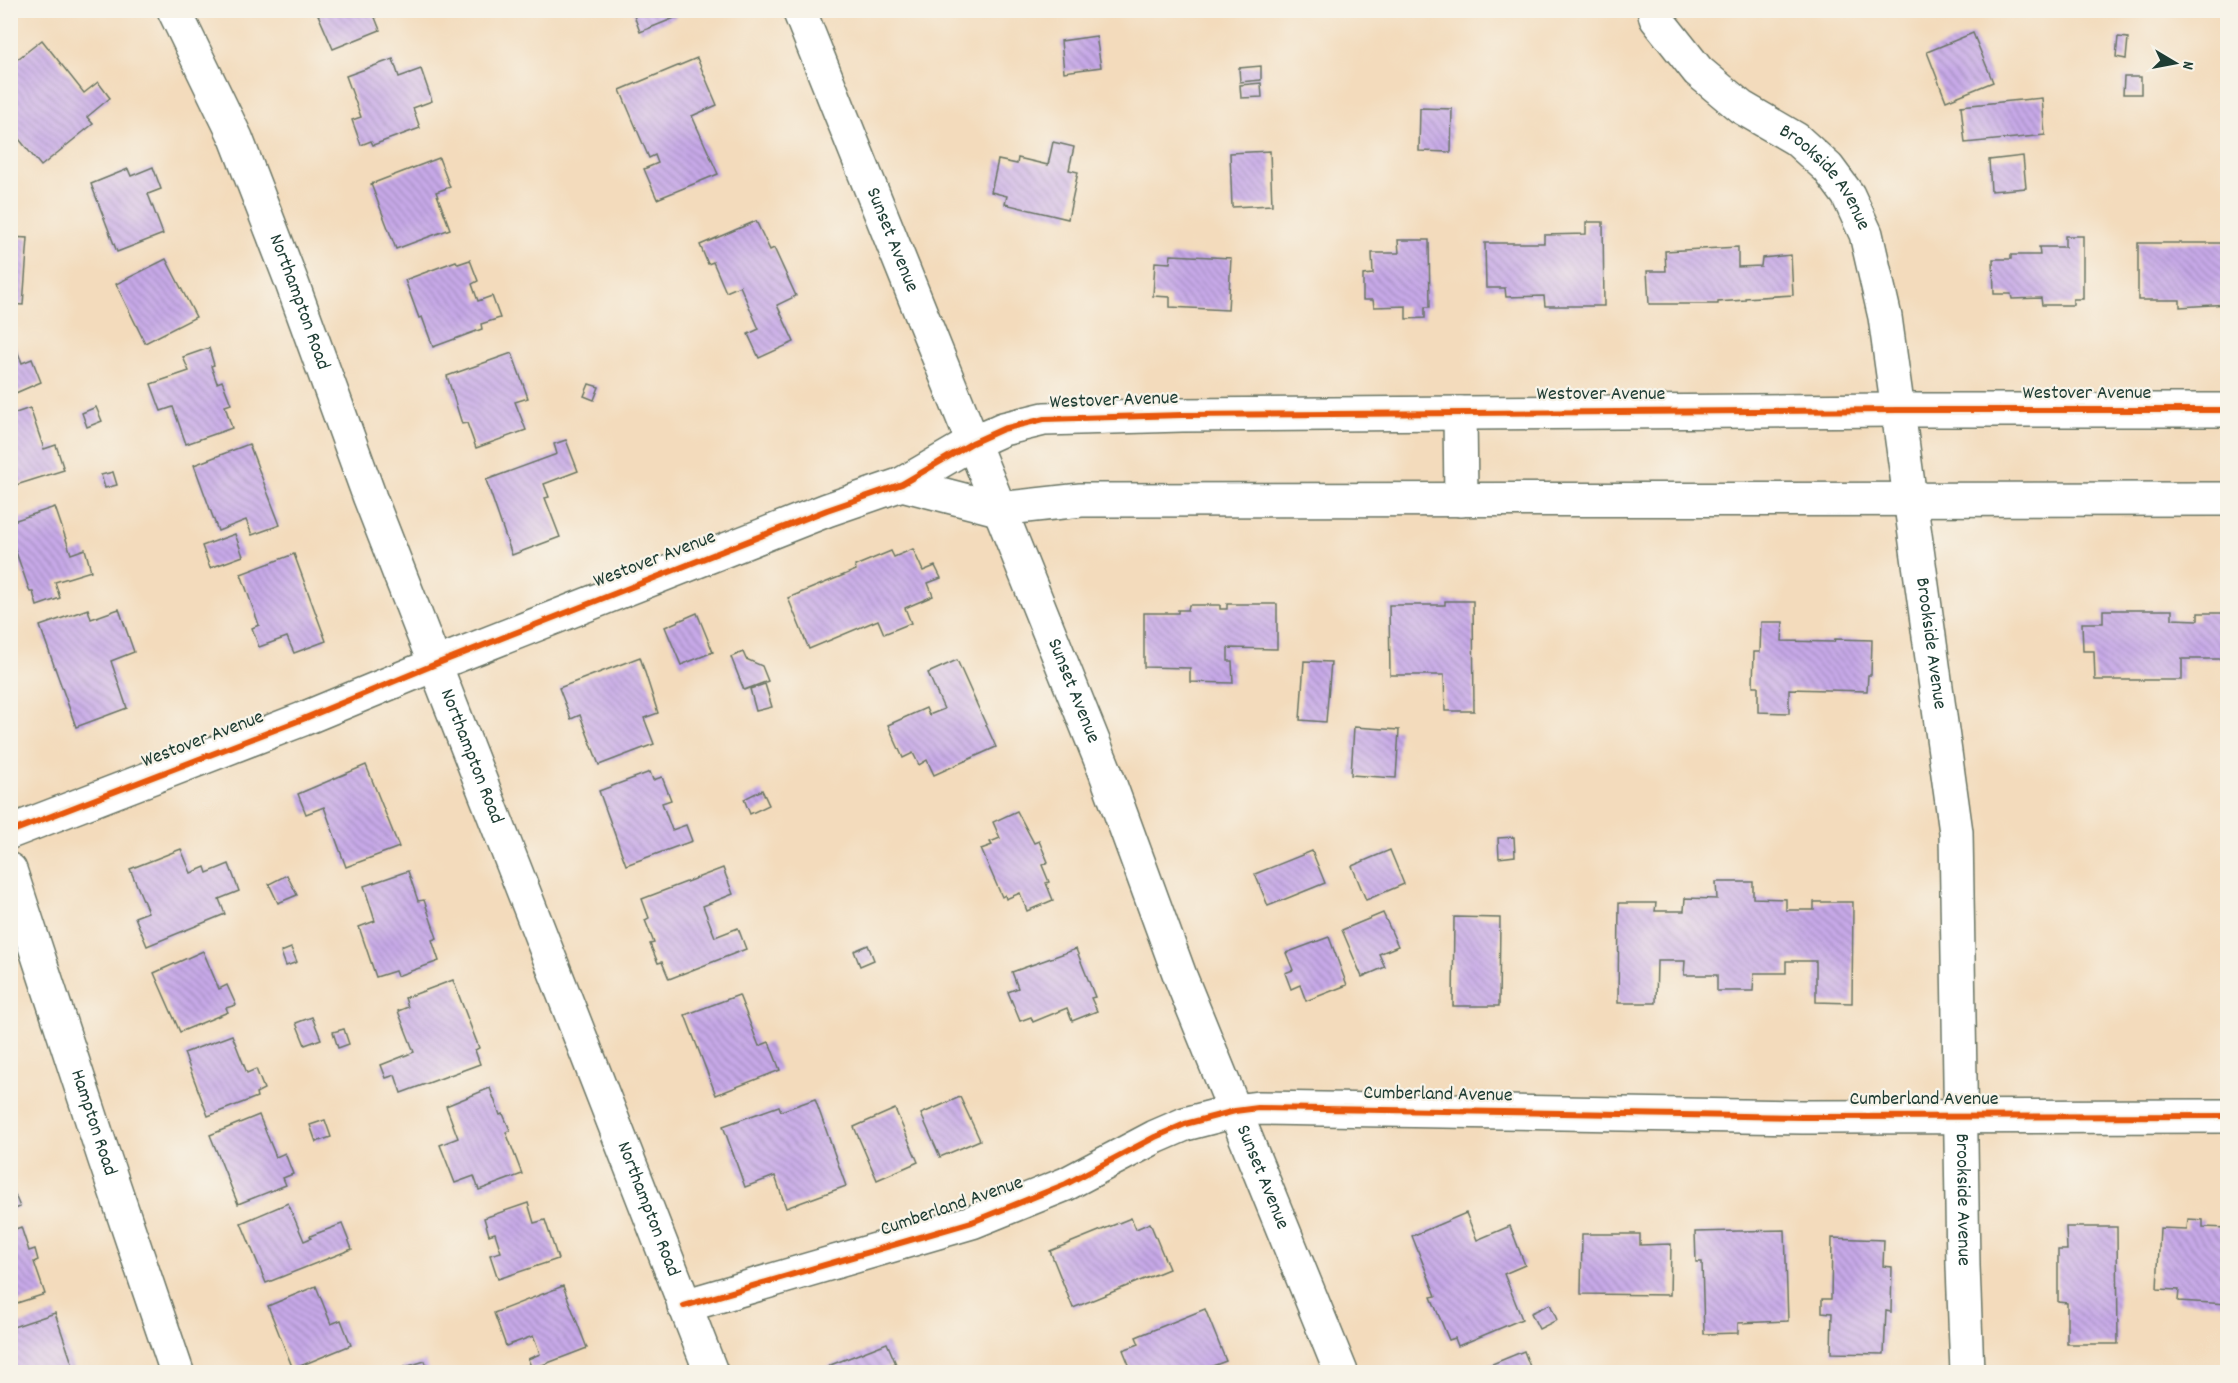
<svg xmlns="http://www.w3.org/2000/svg" width="2238" height="1383" font-family="Dekko,sans-serif">
<style>
.building{fill:url(#building-back-hatch)}
.lines{fill:none;stroke-linecap:round;stroke-linejoin:round}
.minor-casing{stroke:#697464;stroke-width:36}
.minor{stroke:#fff;stroke-width:33}
.cycleway-casing{stroke:#f7f3e8;stroke-width:10}
.cycleway{stroke:#e8590c;stroke-width:6}
.labels{text-anchor:middle;dominant-baseline:central;stroke-width:4.5;stroke-linejoin:round;paint-order:stroke}
.street-label{font-size:20px;fill:#1f3d34;stroke:#f7f3e8}
</style>
<defs>
<pattern id="building-back-hatch" width="6" height="6" patternUnits="userSpaceOnUse" patternTransform="scale(1.5)"><rect width="6" height="6" fill="#c7a9e8"/><path d="M-1 5l2 2M0 0l6 6M5-1l2 2" fill="none" stroke="#a18bbd"/></pattern>
</defs>
<rect width="100%" height="100%" fill="#f7f3e8"/>
<filter id="ink" filterUnits="userSpaceOnUse"><feTurbulence type="fractalNoise" baseFrequency=".0167" numOctaves="2"/><feDisplacementMap in="SourceGraphic" scale="12" xChannelSelector="R" yChannelSelector="G"/><feConvolveMatrix kernelMatrix="1 2 1 2 8 2 1 2 1" color-interpolation-filters="sRGB"/></filter>
<filter id="wash" filterUnits="userSpaceOnUse"><feTurbulence type="fractalNoise" baseFrequency=".008" numOctaves="4" result="noise"/><feDisplacementMap in="SourceGraphic" scale="24" xChannelSelector="R" yChannelSelector="G"/><feGaussianBlur stdDeviation="1.35" result="paint"/><feColorMatrix in="noise" values="0 0 0 0 0 0 0 0 0 0 0 0 0 0 0 0 0 1.4 0 .05"/><feComposite in="paint" operator="in"/></filter>
<g filter="url(#wash)">
<rect width="100%" height="100%" fill="#f3dbbc"/>
<g id="blocks">
<g class="building">
<polygon points="316,10 372,10 380,30 333,49"/>
<polygon points="632,10 674,10 677,17 640,32"/>
<polygon points="1973,33 1993,82 1946,101 1927,52"/>
<polygon points="1096,36 1101,67 1064,72 1061,41"/>
<polygon points="2118,37 2128,38 2126,59 2116,57"/>
<polygon points="42,40 84,93 98,82 110,98 87,117 93,124 41,166 10,128 10,65"/>
<polygon points="697,58 717,105 692,116 718,174 657,199 644,169 658,163 655,155 649,158 620,90"/>
<polygon points="393,59 399,77 421,69 432,101 413,108 420,128 373,145 371,141 361,145 352,120 361,117 346,76"/>
<polygon points="1261,66 1261,80 1240,82 1239,68"/>
<polygon points="2124,77 2141,77 2141,94 2123,94"/>
<polygon points="1261,83 1262,97 1241,98 1240,85"/>
<polygon points="2042,98 2045,135 1965,143 1961,106"/>
<polygon points="1420,108 1452,109 1451,152 1419,151"/>
<polygon points="1053,142 1074,147 1069,170 1078,172 1068,219 1005,204 1007,196 991,192 998,160 1017,164 1018,158 1048,165"/>
<polygon points="1270,151 1272,205 1232,207 1230,153"/>
<polygon points="2023,156 2026,188 1991,191 1989,160"/>
<polygon points="439,158 450,187 436,192 450,229 396,249 371,184"/>
<polygon points="153,167 161,189 148,194 163,234 117,252 91,184 128,169 131,176"/>
<polygon points="756,221 770,250 774,248 796,296 777,305 794,342 759,358 748,334 759,329 740,286 726,292 713,262 708,264 700,245"/>
<polygon points="1586,222 1603,222 1604,306 1545,306 1544,296 1506,297 1505,288 1486,288 1485,243 1544,243 1544,235 1586,234"/>
<polygon points="2065,236 2083,236 2083,299 2073,299 2073,305 2042,305 2041,298 2012,299 2011,294 1994,294 1993,259 2011,259 2011,255 2040,255 2039,247 2065,247"/>
<polygon points="10,237 28,238 23,305 10,304"/>
<polygon points="1398,240 1429,240 1430,307 1425,307 1425,318 1406,319 1406,306 1374,307 1373,300 1363,300 1363,275 1373,274 1372,253 1399,253"/>
<polygon points="2138,243 2228,243 2228,304 2180,307 2180,300 2138,300"/>
<polygon points="1738,247 1738,267 1761,266 1762,258 1791,255 1793,295 1745,298 1745,300 1718,302 1718,304 1649,304 1647,271 1666,271 1665,251"/>
<polygon points="1171,255 1231,258 1228,310 1170,307 1170,297 1153,296 1155,262 1170,263"/>
<polygon points="166,259 196,317 145,343 116,284"/>
<polygon points="470,260 478,281 472,284 478,301 492,296 500,318 481,324 482,329 433,347 422,317 419,318 405,280 456,261 458,264"/>
<polygon points="11,335 22,363 32,359 41,382 11,395"/>
<polygon points="209,348 214,365 211,366 217,383 222,381 231,404 225,406 232,428 186,444 173,407 161,411 151,384 189,371 183,357"/>
<polygon points="512,353 528,398 515,402 526,430 476,448 467,423 462,424 447,376"/>
<polygon points="589,384 599,387 594,400 584,396"/>
<polygon points="96,407 102,421 87,427 82,413"/>
<polygon points="30,408 44,449 56,445 64,470 10,487 10,415"/>
<polygon points="566,440 578,471 544,484 549,497 545,498 560,537 512,555 486,480 557,454 554,444"/>
<polygon points="249,444 280,525 252,535 246,520 218,531 194,465"/>
<polygon points="113,472 117,485 105,488 101,475"/>
<polygon points="55,507 71,554 85,549 91,571 55,582 60,598 37,606 33,592 30,592 10,535 10,522"/>
<polygon points="235,534 243,556 210,568 202,546"/>
<polygon points="913,549 923,571 935,566 941,578 928,583 933,596 905,608 911,623 884,634 878,620 809,649 788,598 856,570 855,566 891,551 894,557"/>
<polygon points="294,554 326,641 294,653 287,637 259,647 252,628 259,625 241,574"/>
<polygon points="1445,601 1473,601 1474,711 1445,711 1444,675 1390,675 1389,605 1445,605"/>
<polygon points="1227,604 1277,604 1277,649 1228,648 1228,661 1232,661 1233,683 1190,682 1190,668 1144,667 1144,613 1178,613 1178,610 1188,610 1189,605 1220,605 1220,609 1227,609"/>
<polygon points="88,609 91,619 119,609 134,652 111,661 127,708 76,727 40,626"/>
<polygon points="2103,610 2172,610 2172,619 2198,620 2198,613 2228,613 2228,659 2182,659 2182,680 2095,680 2094,651 2083,651 2082,623 2103,623"/>
<polygon points="697,613 713,652 681,665 665,627"/>
<polygon points="1761,622 1783,622 1782,641 1834,642 1835,639 1872,640 1871,675 1868,675 1867,691 1789,689 1789,713 1758,712 1758,686 1753,686 1754,652 1760,652"/>
<polygon points="743,652 746,659 762,666 768,681 744,690 731,657"/>
<polygon points="640,657 658,713 644,718 654,744 599,765 580,715 571,719 559,688"/>
<polygon points="957,660 996,747 934,775 927,760 919,765 913,753 903,758 888,725 926,708 929,715 944,709 928,673"/>
<polygon points="1304,661 1331,662 1326,722 1300,720"/>
<polygon points="765,684 772,707 756,711 750,689"/>
<polygon points="1354,727 1399,730 1396,778 1351,775"/>
<polygon points="366,765 399,847 346,867 324,807 306,814 298,794"/>
<polygon points="650,772 653,780 662,777 671,800 662,803 672,830 686,825 692,841 626,865 599,791"/>
<polygon points="762,790 769,805 750,814 744,799"/>
<polygon points="1017,811 1034,843 1039,841 1048,862 1042,865 1049,882 1046,883 1053,900 1027,911 1020,893 1006,899 1005,895 1002,897 981,849 992,845 990,842 1000,838 993,822"/>
<polygon points="1514,837 1515,856 1499,858 1498,838"/>
<polygon points="181,849 191,873 205,867 207,873 229,864 239,891 219,899 225,914 147,946 135,917 148,912 130,869"/>
<polygon points="1390,850 1404,884 1366,900 1352,866"/>
<polygon points="1312,851 1325,883 1268,906 1255,874"/>
<polygon points="723,868 733,894 703,906 715,937 738,928 746,949 669,979 662,962 658,963 650,944 654,943 645,920 649,918 642,899"/>
<polygon points="408,871 418,901 424,900 437,938 432,940 439,961 397,976 395,971 376,977 359,927 375,921 364,886"/>
<polygon points="287,875 297,895 278,903 269,884"/>
<polygon points="1716,882 1753,882 1753,898 1786,899 1786,910 1814,910 1814,902 1853,902 1852,1003 1816,1002 1816,961 1786,961 1786,973 1754,973 1753,991 1717,991 1717,975 1684,975 1685,961 1657,961 1656,1003 1618,1003 1619,903 1656,903 1655,911 1684,911 1685,898 1717,899"/>
<polygon points="1383,913 1398,946 1379,954 1385,967 1362,977 1342,930"/>
<polygon points="1454,917 1500,918 1499,1006 1453,1006"/>
<polygon points="1329,937 1347,985 1306,1001 1300,985 1291,989 1285,973 1293,970 1286,953"/>
<polygon points="868,945 874,960 860,966 854,951"/>
<polygon points="291,948 297,962 286,966 281,952"/>
<polygon points="1076,949 1095,997 1091,998 1097,1011 1072,1021 1067,1008 1033,1022 1031,1017 1020,1021 1008,992 1018,988 1012,972"/>
<polygon points="203,951 219,989 227,985 236,1005 226,1008 228,1012 180,1032 154,973"/>
<polygon points="453,980 479,1048 475,1050 480,1064 401,1093 395,1075 386,1078 381,1065 414,1052 398,1011 408,1007 405,998"/>
<polygon points="739,995 759,1046 769,1042 780,1070 716,1095 685,1015"/>
<polygon points="312,1017 321,1039 305,1045 296,1023"/>
<polygon points="344,1029 349,1044 338,1048 333,1032"/>
<polygon points="232,1035 247,1073 256,1069 264,1089 256,1093 257,1097 208,1116 184,1053"/>
<polygon points="490,1088 500,1115 503,1114 510,1130 506,1132 522,1174 479,1190 474,1176 455,1183 440,1145 458,1138 446,1106"/>
<polygon points="960,1097 980,1140 940,1157 921,1114"/>
<polygon points="815,1099 846,1186 786,1208 775,1176 745,1187 723,1126 779,1106 781,1111"/>
<polygon points="895,1109 918,1162 877,1180 854,1127"/>
<polygon points="259,1115 276,1157 285,1153 293,1174 283,1178 286,1185 238,1204 210,1135"/>
<polygon points="325,1120 331,1137 316,1142 310,1125"/>
<polygon points="10,1183 20,1207 10,1211"/>
<polygon points="288,1203 304,1241 311,1238 310,1236 342,1224 352,1249 266,1283 241,1223"/>
<polygon points="528,1203 534,1223 545,1220 558,1259 498,1279 490,1255 501,1252 495,1233 489,1235 484,1218"/>
<polygon points="1466,1213 1477,1240 1510,1226 1525,1265 1504,1274 1522,1319 1458,1346 1455,1338 1449,1340 1431,1297 1436,1296 1412,1236"/>
<polygon points="1131,1218 1136,1229 1150,1223 1169,1269 1073,1308 1050,1251"/>
<polygon points="2188,1219 2203,1220 2203,1227 2228,1228 2228,1304 2178,1301 2179,1290 2157,1289 2160,1228 2187,1229"/>
<polygon points="21,1227 29,1251 35,1249 38,1260 34,1262 45,1294 17,1303 13,1294 10,1294 10,1231"/>
<polygon points="2066,1227 2117,1227 2118,1344 2067,1344 2067,1303 2058,1302 2058,1250 2067,1250"/>
<polygon points="1785,1230 1788,1321 1738,1323 1738,1333 1704,1334 1702,1262 1696,1262 1695,1232"/>
<polygon points="1582,1234 1640,1234 1640,1245 1671,1244 1670,1295 1581,1294"/>
<polygon points="1832,1238 1884,1240 1883,1266 1892,1267 1891,1312 1886,1311 1884,1354 1831,1353 1832,1313 1822,1312 1822,1299 1831,1299"/>
<polygon points="316,1286 331,1324 341,1320 351,1345 293,1369 268,1306"/>
<polygon points="563,1286 587,1348 532,1369 528,1359 540,1354 533,1336 506,1346 494,1313"/>
<polygon points="1550,1304 1557,1320 1539,1329 1531,1313"/>
<polygon points="1205,1309 1226,1361 1197,1372 1132,1372 1123,1350 1139,1344 1136,1337"/>
<polygon points="55,1313 75,1372 10,1372 10,1328"/>
<polygon points="887,1343 896,1364 882,1369 883,1372 831,1372 828,1366"/>
<polygon points="1524,1351 1532,1372 1476,1372 1475,1371"/>
<polygon points="425,1361 429,1372 404,1372 402,1368"/>
</g>
</g>
</g>
<g filter="url(#ink)">
<use href="#blocks" fill-opacity="0" stroke="#697464" stroke-width="1.5"/>
<g class="lines">
<g class="minor-casing">
<g id="minor">
<path id="s1" d="M 174,10 L 236,138 L 292,283 L 370,498 L 711,1372"/>
<path id="s2" d="M 799,10 L 1105,771 L 1180,976 L 1341,1372"/>
<path id="s3" d="M 1654,10 L 1656,18 L 1698,71 L 1741,107 L 1796,139 L 1828,168 L 1848,195 L 1866,234 L 1885,317 L 1956,832 L 1963,1266 L 1967,1372"/>
<polyline points="1460,413 1461,500"/>
<polyline points="902,484 998,509 1081,500 2228,499"/>
<polyline points="10,832 303,719 436,664 827,510 902,484 972,443 1003,429 1044,419 1182,415 1898,410 2228,410"/>
<path id="s4" d="M 10,870 L 105,1160 L 177,1372"/>
<polyline points="684,1306 972,1222 1066,1184 1155,1137 1185,1124 1235,1111 1258,1108 1802,1117 2228,1116"/>
</g>
</g>
<use href="#minor" class="minor"/>
<g class="cycleway-casing">
<g id="cycleway">
<polyline points="10,832 303,719 436,664 827,510 902,484 972,443 1003,429 1044,419 1182,415 1898,410 2228,410"/>
<polyline points="684,1306 972,1222 1066,1184 1155,1137 1185,1124 1235,1111 1258,1108 1802,1117 2228,1116"/>
</g>
</g>
<use href="#cycleway" class="cycleway"/>
</g>
</g>
<g class="labels">
<g class="street-label">
<text stroke="none"><textPath href="#s3" startOffset="244">Brookside Avenue</textPath></text>
<text stroke="none"><textPath href="#s2" startOffset="248">Sunset Avenue</textPath></text>
<text stroke="none"><textPath href="#s1" startOffset="318">Northampton Road</textPath></text>
<text x="2087" y="394">Westover Avenue</text>
<text x="1601" y="395">Westover Avenue</text>
<text transform="translate(1114 401) rotate(-2)">Westover Avenue</text>
<text transform="translate(655 560) rotate(-21)">Westover Avenue</text>
<text stroke="none"><textPath href="#s3" startOffset="730">Brookside Avenue</textPath></text>
<text stroke="none"><textPath href="#s2" startOffset="734">Sunset Avenue</textPath></text>
<text transform="translate(203 740) rotate(-21)">Westover Avenue</text>
<text stroke="none"><textPath href="#s1" startOffset="804">Northampton Road</textPath></text>
<text transform="translate(1438 1095) rotate(1)">Cumberland Avenue</text>
<text x="1924" y="1100">Cumberland Avenue</text>
<text stroke="none"><textPath href="#s4" startOffset="266">Hampton Road</textPath></text>
<text stroke="none"><textPath href="#s2" startOffset="1256">Sunset Avenue</textPath></text>
<text stroke="none"><textPath href="#s3" startOffset="1288">Brookside Avenue</textPath></text>
<text transform="translate(952 1207) rotate(-19)">Cumberland Avenue</text>
<text stroke="none"><textPath href="#s1" startOffset="1290">Northampton Road</textPath></text>
</g>
</g>
<rect width="2238" height="1383" fill="none" stroke="#f7f3e8" stroke-width="36"/>
<g transform="translate(2175 63) rotate(100)" stroke="#f7f3e8" stroke-width="4.5" paint-order="stroke">
<path d="M0-4.5L10 22L0 15L-10 22Z" fill="#1f3d34"/>
<text y="-9" font-size="16" font-weight="bold" text-anchor="middle" fill="#1f3d34">N</text>
</g>
</svg>
